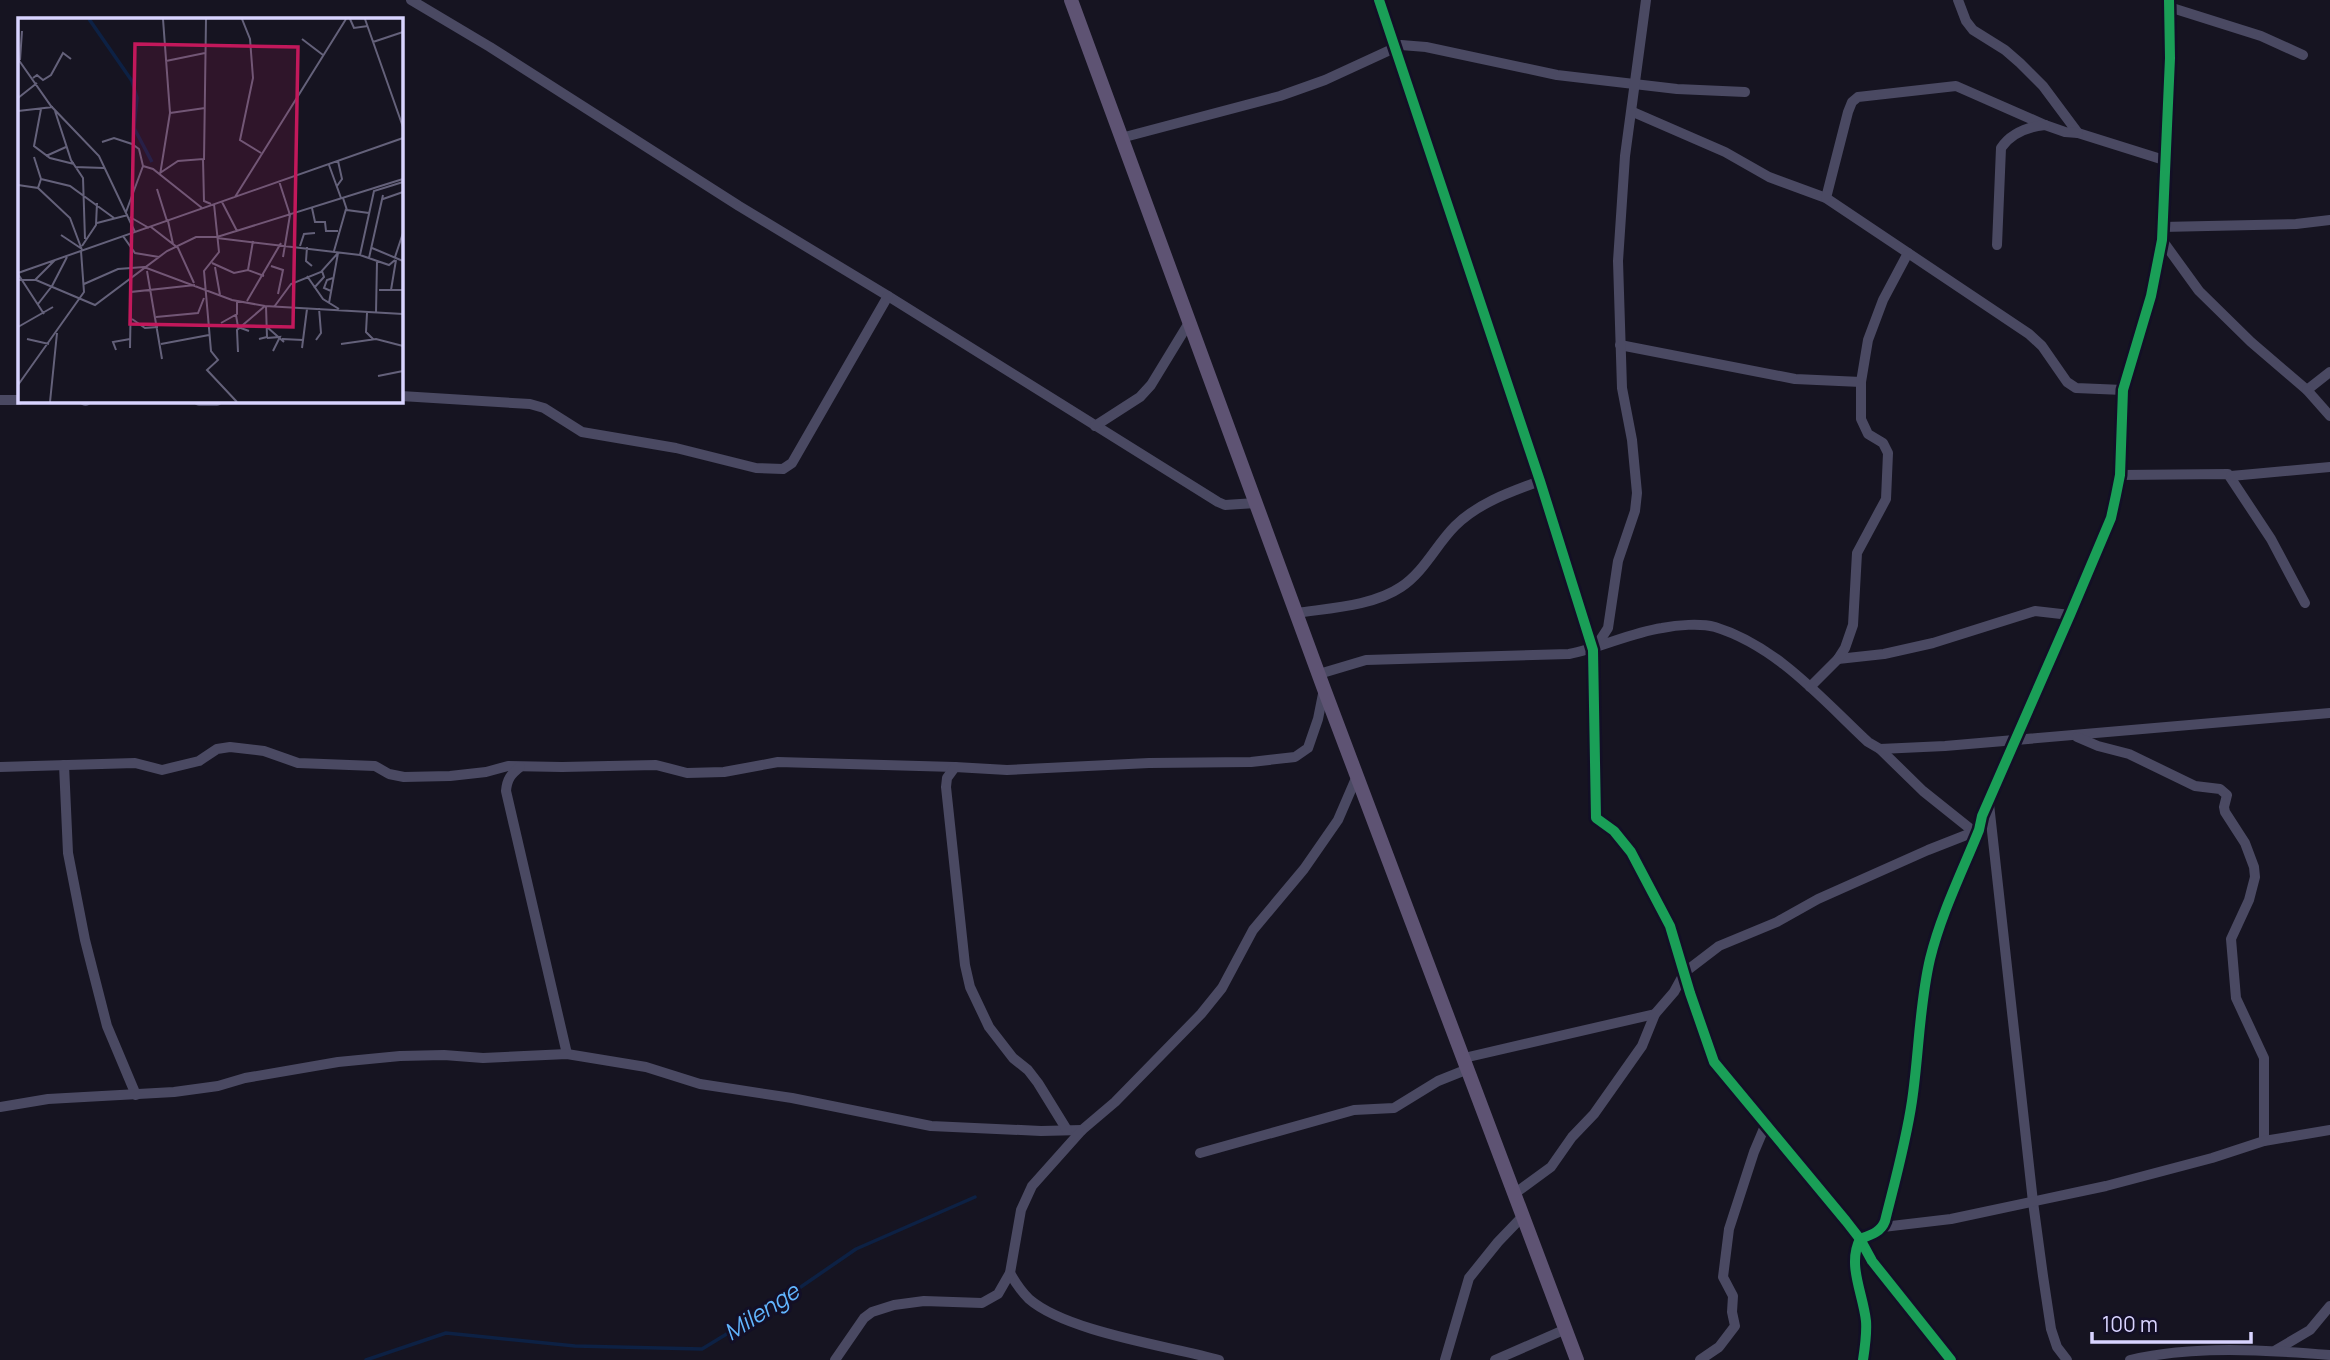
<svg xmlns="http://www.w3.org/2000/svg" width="2330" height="1360" font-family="Manrope,sans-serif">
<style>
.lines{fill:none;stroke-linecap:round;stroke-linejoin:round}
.stream{stroke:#0d2144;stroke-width:3.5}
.minor{stroke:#4a4962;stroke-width:10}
.major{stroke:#5e5373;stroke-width:14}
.cycleway-casing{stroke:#130f26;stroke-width:15}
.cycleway{stroke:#1a9f57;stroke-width:10}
.labels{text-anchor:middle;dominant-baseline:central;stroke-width:6;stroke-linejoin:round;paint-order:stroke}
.water-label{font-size:23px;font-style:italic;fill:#62b6ff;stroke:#130f26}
.inset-river{fill:none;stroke:#0d2144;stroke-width:3.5}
.inset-road{fill:none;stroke:#64617a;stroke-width:2}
.view{fill:#c2185b;fill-opacity:0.15;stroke:#c2185b;stroke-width:3.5}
.inset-edge{fill:none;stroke:#d9d4ff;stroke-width:3.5}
</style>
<rect width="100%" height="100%" fill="#161421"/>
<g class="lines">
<polyline class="stream" points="366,1360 446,1333 575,1346 702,1349 776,1304 856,1249 975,1197"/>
<g class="minor">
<polyline points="411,0 490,47 739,206 888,296 1218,502 1225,505 1256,503"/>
<polyline points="1379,0 1540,481 1593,650 1596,818 1614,831 1631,852 1670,926 1690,993 1714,1062 1846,1221 1860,1239 1872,1261 1951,1360"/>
<polyline points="1958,0 1966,21 1973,30 2005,50 2020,63 2043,86 2078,133 2164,160"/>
<polyline points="2169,7 2261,36 2303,55"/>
<polyline points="1633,112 1725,152 1769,177 1826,198 2029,334 2042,346 2067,382 2076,388 2123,390"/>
<polyline points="1121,138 1280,96 1325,80 1401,45 1426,47 1557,75 1677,89 1745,92"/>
<polyline points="1826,198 1848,112 1852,102 1858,97 1956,86 2045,125 2065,132 2078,133"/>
<polyline points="2162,227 2296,224 2330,220"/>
<polyline points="2162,240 2199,291 2251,342 2307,390 2330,416"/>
<path d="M 1997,245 L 2001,148 C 2011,133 2028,127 2045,125"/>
<polyline points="1620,345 1795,379 1861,382"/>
<polyline points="2307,390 2330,372"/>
<polyline points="401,396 530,404 544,408 582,432 676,448 756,468 783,469 792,463 888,296"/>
<polyline points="0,400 19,400"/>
<polyline points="85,401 86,401"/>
<polyline points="199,401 217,401"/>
<polyline points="1095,426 1140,397 1151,385 1190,321"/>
<polyline points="2120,475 2228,474 2271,539 2305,603"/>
<polyline points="2231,476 2330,467"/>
<path d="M 1297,613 C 1330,608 1373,606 1401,587 C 1424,572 1436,545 1455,526 C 1478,503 1510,492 1540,481"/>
<polyline points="1595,648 1608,628 1618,561 1635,511 1637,493 1632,440 1622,388 1618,261 1625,156 1646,0"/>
<polyline points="1838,659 1884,654 1933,643 2035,611 2070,615"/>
<path d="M 1319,674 L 1366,660 L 1569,654 C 1601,648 1629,633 1662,628 C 1677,625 1700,623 1715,627 C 1777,646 1822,699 1868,742 L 1880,749 L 1945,746 L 2330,713"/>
<polyline points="1810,687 1838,659 1845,648 1853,625 1857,553 1886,499 1888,453 1883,443 1868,434 1861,419 1861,382 1868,340 1883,300 1908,253"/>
<polyline points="2077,737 2098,746 2129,754 2195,786 2220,789 2227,795 2224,807 2225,812 2245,843 2254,867 2255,877 2249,900 2231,939 2236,998 2264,1058 2264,1141"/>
<polyline points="1880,749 1923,791 1973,831"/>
<polyline points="64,765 68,853 85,940 107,1026 136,1095"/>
<polyline points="0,767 135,763 162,770 199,761 217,749 230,747 264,751 298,763 375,766 389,774 404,777 450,776 486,772 508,766 562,767 656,765 687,773 724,772 778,762 955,767"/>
<path d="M 520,767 C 511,774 507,779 506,791 L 567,1054"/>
<polyline points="1989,804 2033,1202 2043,1276 2051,1329 2057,1347 2067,1360"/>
<polyline points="1464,1058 1655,1014"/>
<polyline points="0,1107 48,1099 174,1092 218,1086 245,1078 338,1062 400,1056 444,1055 483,1058 567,1054 646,1067 700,1084 792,1098 931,1126 1041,1131 1082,1130"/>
<polyline points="1067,1130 1038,1083 1028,1070 1013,1058 989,1027 970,987 965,965 946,787 947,778 955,767 1007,770 1149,763 1251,762 1295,757 1308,748 1318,719 1324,689"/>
<polyline points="1200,1153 1354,1110 1394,1108 1438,1081 1468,1069"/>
<polyline points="1514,1194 1551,1167 1572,1137 1594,1114 1642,1046 1655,1014 1674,992 1685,972 1719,946 1777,922 1818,899 1928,850 1979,830"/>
<polyline points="1883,1227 1951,1219 2106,1186 2212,1158 2264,1141 2330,1130"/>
<path d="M 1010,1273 C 1015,1282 1021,1291 1029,1299 C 1067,1332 1169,1346 1219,1360"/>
<polyline points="2276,1350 2310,1330 2330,1306"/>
<polyline points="835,1360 864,1318 872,1312 894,1305 924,1301 982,1303 998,1294 1010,1273 1021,1210 1032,1186 1082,1130 1115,1102 1201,1014 1222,988 1253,930 1304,869 1338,820 1357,776"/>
<polyline points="1445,1360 1469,1278 1498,1242 1523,1216"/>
<polyline points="1495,1360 1566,1329"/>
<polyline points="1700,1360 1719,1347 1735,1326 1732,1312 1733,1296 1723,1277 1729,1229 1754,1152 1765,1126"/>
<path d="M 1863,1360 C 1865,1347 1867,1334 1866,1321 C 1863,1293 1847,1265 1860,1239 C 1871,1235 1881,1232 1885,1221 C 1895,1181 1906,1142 1912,1101 C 1919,1054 1919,1006 1930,959 C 1941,914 1962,872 1979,830 L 1982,816 L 2070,615 L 2111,518 L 2116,495 L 2120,475 L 2123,390 L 2151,296 L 2162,240 L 2170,58 L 2169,0"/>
<path d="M 2130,1360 C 2194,1345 2265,1350 2330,1355"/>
</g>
<polyline class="major" points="1071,0 1324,689 1577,1360"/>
<g class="cycleway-casing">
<g id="cycleway">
<polyline points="1379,0 1540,481 1593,650 1596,818 1614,831 1631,852 1670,926 1690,993 1714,1062 1846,1221 1860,1239 1872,1261 1951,1360"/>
<path d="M 1863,1360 C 1865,1347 1867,1334 1866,1321 C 1863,1293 1847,1265 1860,1239 C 1871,1235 1881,1232 1885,1221 C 1895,1181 1906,1142 1912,1101 C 1919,1054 1919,1006 1930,959 C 1941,914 1962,872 1979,830 L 1982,816 L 2070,615 L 2111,518 L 2116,495 L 2120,475 L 2123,390 L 2151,296 L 2162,240 L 2170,58 L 2169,0"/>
</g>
</g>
<use href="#cycleway" class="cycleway"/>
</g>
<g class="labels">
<g class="water-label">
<text transform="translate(761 1311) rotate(-33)">Milenge</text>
</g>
</g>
<g transform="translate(18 18)">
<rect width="385" height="385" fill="#161421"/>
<path class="inset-river" d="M 71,1 L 114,63 L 119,80 L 116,110 L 134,144"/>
<path class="inset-road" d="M 224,1 L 232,21 L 235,60 L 222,122 L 243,135M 332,1 L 336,10 L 350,8M 347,1 L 385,109M 284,21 L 305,37M 355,24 L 385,14M 0,41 L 33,88 L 81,138 L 117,214M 2,42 L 4,13M 148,43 L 187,35M 15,60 L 19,57 L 25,62 L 33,57 L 45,35 L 53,41M 0,80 L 19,65M 23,91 L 16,128 L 32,140 L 56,146M 0,93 L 35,89M 37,93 L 53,142 L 65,160 L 67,221M 152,95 L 187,90M 84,124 L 96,120 L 114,126 L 121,131 L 125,148M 28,138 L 48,129M 16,139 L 23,161 L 20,170M 186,142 L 188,1M 311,147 L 323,180M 125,148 L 135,151 L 184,190M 57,149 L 86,150M 142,155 L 160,143 L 185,141 L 186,183 L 193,186M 142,157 L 152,95 L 145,1M 23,161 L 52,168 L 96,200M 261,163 L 272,197 L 265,239M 0,167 L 20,170 L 52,200 L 64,232M 319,168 L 324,161 L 320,143M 139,171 L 149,203M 217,179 L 328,1M 325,180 L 329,192 L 351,195M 365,181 L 385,174M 204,184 L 219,213M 196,186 L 201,234 L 186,253 L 193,333 L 200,342 L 189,352 L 219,384M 294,190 L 297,204 L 307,204 L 308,213 L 320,213M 108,194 L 125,148M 112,199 L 131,210M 150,203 L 155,226M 79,205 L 110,197M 133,209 L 160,230 L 176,265M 43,217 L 64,231M 105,218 L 117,235 L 141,239M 199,220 L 342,237 L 371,247 L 377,242M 64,228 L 78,207 L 79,185M 282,228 L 286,216 L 297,215M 289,229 L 288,243 L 294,248M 354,230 L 385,243M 316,233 L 328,191M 342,237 L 356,173 L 385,164M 377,239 L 385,215M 351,240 L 365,177M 194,245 L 216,255 L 230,252 L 246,258M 253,248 L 265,252 L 260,276M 197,249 L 202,277M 230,252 L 235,223M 129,253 L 144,341M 0,255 L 385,120M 0,256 L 26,296M 289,258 L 305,281 L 321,291M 0,262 L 18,262 L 77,287 L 149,233 L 178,219 L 199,219 L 385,161M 17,262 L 37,242M 66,266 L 100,251 L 126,249 L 214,282 L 247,288 L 385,296M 34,268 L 49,239M 296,270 L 306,259 L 304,253M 361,272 L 385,272M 373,272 L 378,242M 313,273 L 306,270 L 309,262 L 315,260M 229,283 L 263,225M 311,285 L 320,235M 20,286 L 34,268M 256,289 L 273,266 L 303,254 L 320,235M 349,295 L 348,314 L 355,321M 358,295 L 359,243M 218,297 L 220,309 L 231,313M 138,299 L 180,295 L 186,280M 114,301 L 127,310 L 140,309M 203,305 L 219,296 L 219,283M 0,309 L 35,289M 249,309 L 266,324M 249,320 L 262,319 L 255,333M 9,321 L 31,326M 241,321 L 249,319 L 248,288M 264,321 L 285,322M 298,322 L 303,315 L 301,290M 143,326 L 191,317M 323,326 L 358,321 L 385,328M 112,330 L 113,274 L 177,267M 284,330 L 289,291M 98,332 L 95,324 L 112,321M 220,334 L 219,312 L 247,288M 360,358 L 385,353M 0,367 L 66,274 L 63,233M 32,384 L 39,315"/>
<path class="view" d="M 117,26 L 280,29 L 275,309 L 112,306 Z"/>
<rect width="385" height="385" class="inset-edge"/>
</g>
<path d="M2092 1332v10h159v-10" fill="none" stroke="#d9d4ff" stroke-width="3.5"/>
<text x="2102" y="1332" font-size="21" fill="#d9d4ff" stroke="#130f26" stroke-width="5" paint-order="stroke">100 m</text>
</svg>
